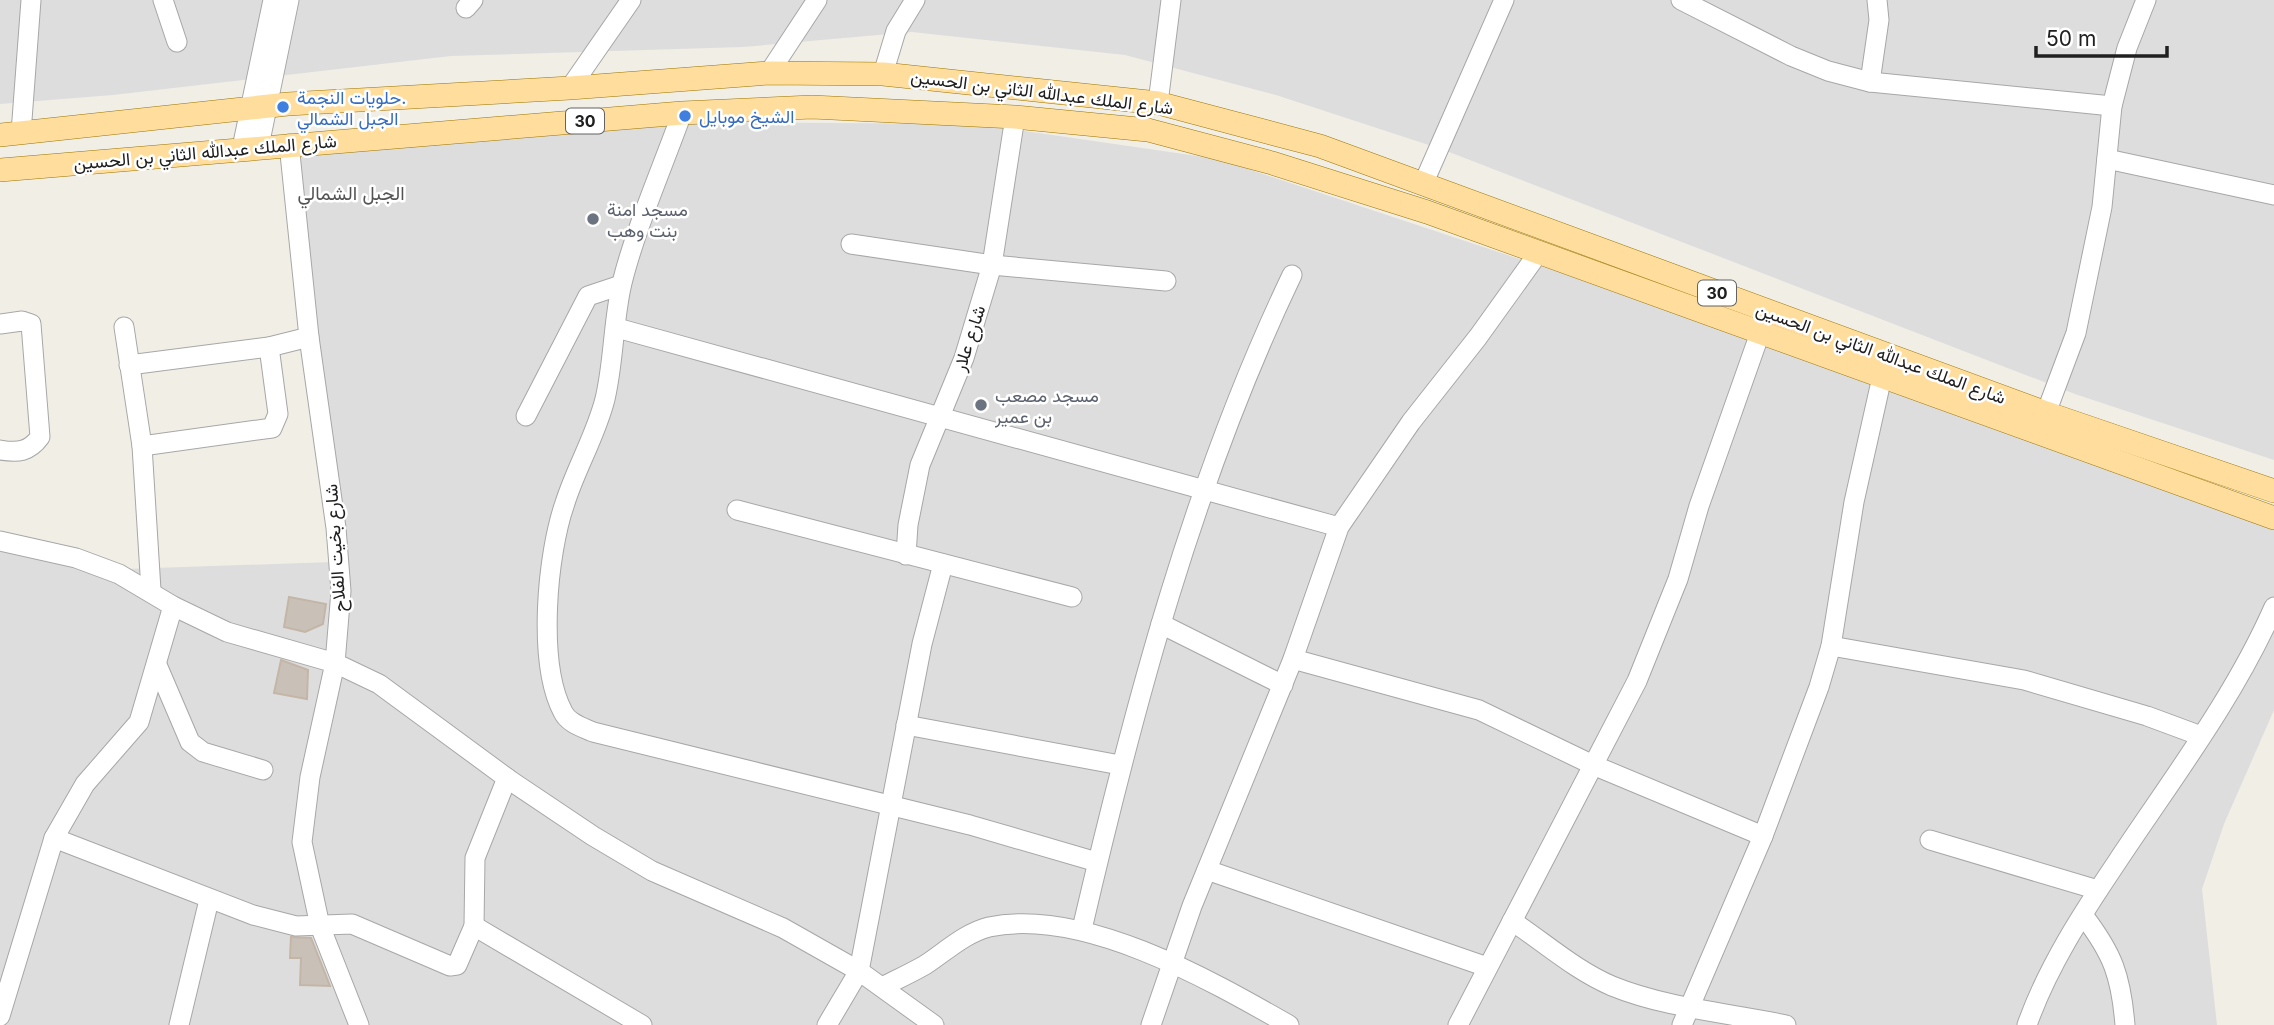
<svg xmlns="http://www.w3.org/2000/svg" width="2274" height="1025" font-family="Inter,Vazirmatn,sans-serif">
<style>
.residential{fill:#dedddd}
.building{fill:#c9c1b8;stroke:#c4b6a7;stroke-width:2}
.lines{fill:none;stroke-linecap:round;stroke-linejoin:round}
.minor-casing{stroke:#a7a7a7;stroke-width:21}
.major-casing{stroke:#9c7600;stroke-width:24}
.minor{stroke:#fff;stroke-width:19}
.major{stroke:#ffdd9d;stroke-width:23}
.shop-dot{fill:#3f7fe0;stroke:#fff;stroke-width:2.5}
.worship-dot{fill:#6b7280;stroke:#fff;stroke-width:2.5}
.labels{text-anchor:middle;dominant-baseline:central;stroke-width:5;stroke-linejoin:round;paint-order:stroke}
.shield{fill:#fff;stroke:#636363;stroke-width:2}
.shield-label{font-size:16px;font-weight:bold;fill:#202020}
.street-label{font-size:18px;fill:#202020;stroke:#fff}
.shop-label{font-size:18px;fill:#366cbe;stroke:#fff;text-anchor:start}
.worship-label{font-size:18px;fill:#5b616d;stroke:#fff;text-anchor:start}
.neighbourhood-label{font-size:19px;fill:#535353;stroke:#fff}
</style>
<rect width="100%" height="100%" fill="#f1eee6"/>
<g class="residential">
<polygon points="0,0 2274,0 2274,460 2075,394 1444,150 1276,95 1125,55 912,32 743,47 451,56 113,95 0,104"/>
<polygon points="668,122 977,124 1218,159 1613,290 2274,525 2274,710 2224,824 2202,889 2217,1025 0,1025 0,547 126,569 333,562 298,154"/>
</g>
<g class="building">
<polygon points="289,597 326,604 323,624 305,632 284,627"/>
<polygon points="281,660 308,670 307,699 274,693"/>
<polygon points="291,937 311,938 330,986 300,985 301,958 290,958"/>
</g>
<g class="lines">
<g class="minor-casing">
<g id="minor">
<polyline points="163,0 177,42"/>
<polyline points="1681,0 1791,56 1828,71 1870,82 2112,106"/>
<polyline points="466,8 473,0"/>
<polyline points="769,73 817,0"/>
<polyline points="883,74 896,31 915,0"/>
<polyline points="1870,82 1879,20 1877,0"/>
<polyline points="570,88 631,0"/>
<polyline points="1158,103 1171,0"/>
<path d="M 682,113 C 663,166 635,230 622,283 C 613,321 614,361 605,399 C 596,435 576,468 565,503 C 547,554 537,663 563,712 C 568,723 582,727 593,732 L 970,825 L 1097,862"/>
<polyline points="21,133 31,0"/>
<polyline points="289,144 309,337 336,528 341,591 335,663 310,777 302,842 320,926 359,1025"/>
<polyline points="259,146 289,0"/>
<polyline points="242,148 273,0"/>
<polyline points="2107,159 2274,195"/>
<polyline points="1424,182 1504,0"/>
<polyline points="851,244 992,265 1166,281"/>
<path d="M 0,324 L 22,321 L 31,324 L 40,437 C 29,452 18,453 0,450"/>
<polyline points="124,327 142,446 151,590"/>
<polyline points="617,328 1339,527"/>
<polyline points="129,365 269,347 309,337"/>
<polyline points="2046,413 2076,333 2102,207 2112,106 2127,48 2146,0"/>
<polyline points="526,416 588,296 621,285"/>
<polyline points="142,446 272,428 278,414 269,347"/>
<polyline points="737,510 1072,597"/>
<polyline points="0,541 76,558 119,574 173,606 227,632 335,663 379,684 511,781 593,836 652,871 783,928 859,971 934,1025"/>
<polyline points="906,555 908,525 920,465 964,358 992,265 1015,117"/>
<polyline points="1161,624 1283,685"/>
<polyline points="1831,646 2024,680 2147,716 2201,736"/>
<polyline points="1293,659 1479,710 1593,765 1763,836"/>
<polyline points="157,665 190,742 203,752 263,770"/>
<polyline points="906,725 1120,765"/>
<polyline points="54,838 253,915 296,926 352,924 450,966 457,965 474,926 475,858 507,778"/>
<polyline points="1930,840 2098,890"/>
<polyline points="1207,870 1487,967"/>
<path d="M 2083,915 C 2113,954 2121,976 2125,1025"/>
<path d="M 1512,921 C 1545,943 1575,970 1612,986 C 1666,1008 1729,1013 1786,1025"/>
<polyline points="474,926 642,1025"/>
<path d="M 1082,929 C 1134,706 1193,482 1292,275"/>
<path d="M 882,987 C 896,980 911,973 925,965 C 945,952 965,933 989,927 C 1083,907 1210,980 1289,1025"/>
<polyline points="0,1016 54,838 85,784 139,722 173,606"/>
<polyline points="179,1025 209,900"/>
<polyline points="827,1025 859,971 922,644 943,564"/>
<polyline points="1151,1025 1192,906 1293,659 1339,527 1411,422 1478,337 1539,252"/>
<polyline points="1458,1025 1637,681 1678,579 1699,506 1760,333"/>
<polyline points="1682,1025 1763,836 1819,687 1831,646 1854,502 1882,377"/>
<path d="M 2027,1025 C 2048,966 2082,914 2117,862 C 2172,779 2234,698 2274,607"/>
</g>
</g>
<g class="major-casing">
<g id="major">
<polyline points="0,135 288,104 570,88 769,73 883,74 1158,103 1320,146 2046,413 2274,491"/>
<polyline points="0,170 682,113 812,107 1015,117 1148,130 1272,163 1427,212 2274,518"/>
</g>
</g>
<use href="#minor" class="minor"/>
<use href="#major" class="major"/>
</g>
<g class="shop-dot">
<circle cx="283" cy="107" r="7"/>
<circle cx="685" cy="116" r="7"/>
</g>
<g class="worship-dot">
<circle cx="593" cy="219" r="7"/>
<circle cx="981" cy="405" r="7"/>
</g>
<g class="labels">
<g class="shield">
<rect x="566" y="108.5" width="38" height="25" rx="5"/>
<rect x="1698" y="280.5" width="38" height="25" rx="5"/>
</g>
<g class="shield-label">
<text x="585" y="121">30</text>
<text x="1717" y="293">30</text>
</g>
<g class="street-label">
<text transform="translate(1042 92) rotate(7)">شارع الملك عبدالله الثاني بن الحسين</text>
<text transform="translate(205 152) rotate(-5)">شارع الملك عبدالله الثاني بن الحسين</text>
<text transform="translate(969 338) rotate(-72)">شارع علار</text>
<text transform="translate(1881 353) rotate(20)">شارع الملك عبدالله الثاني بن الحسين</text>
<text transform="translate(335 548) rotate(-94)">شارع بخيت الفلاح</text>
</g>
<g class="shop-label">
<text x="297" y="97">حلويات النجمة.<tspan x="297" dy="21">الجبل الشمالي</tspan></text>
<text x="699" y="116">الشيخ موبايل</text>
</g>
<g class="worship-label">
<text x="607" y="209">مسجد امنة<tspan x="607" dy="21">بنت وهب</tspan></text>
<text x="995" y="395">مسجد مصعب<tspan x="995" dy="21">بن عمير</tspan></text>
</g>
<g class="neighbourhood-label">
<text x="351" y="193">الجبل الشمالي</text>
</g>
</g>
<path d="M2036 46v10h131v-10" fill="none" stroke="#202020" stroke-width="3.5"/>
<text x="2046" y="46" font-size="21" fill="#202020" stroke="#ffffff" stroke-width="5" paint-order="stroke">50 m</text>
</svg>
